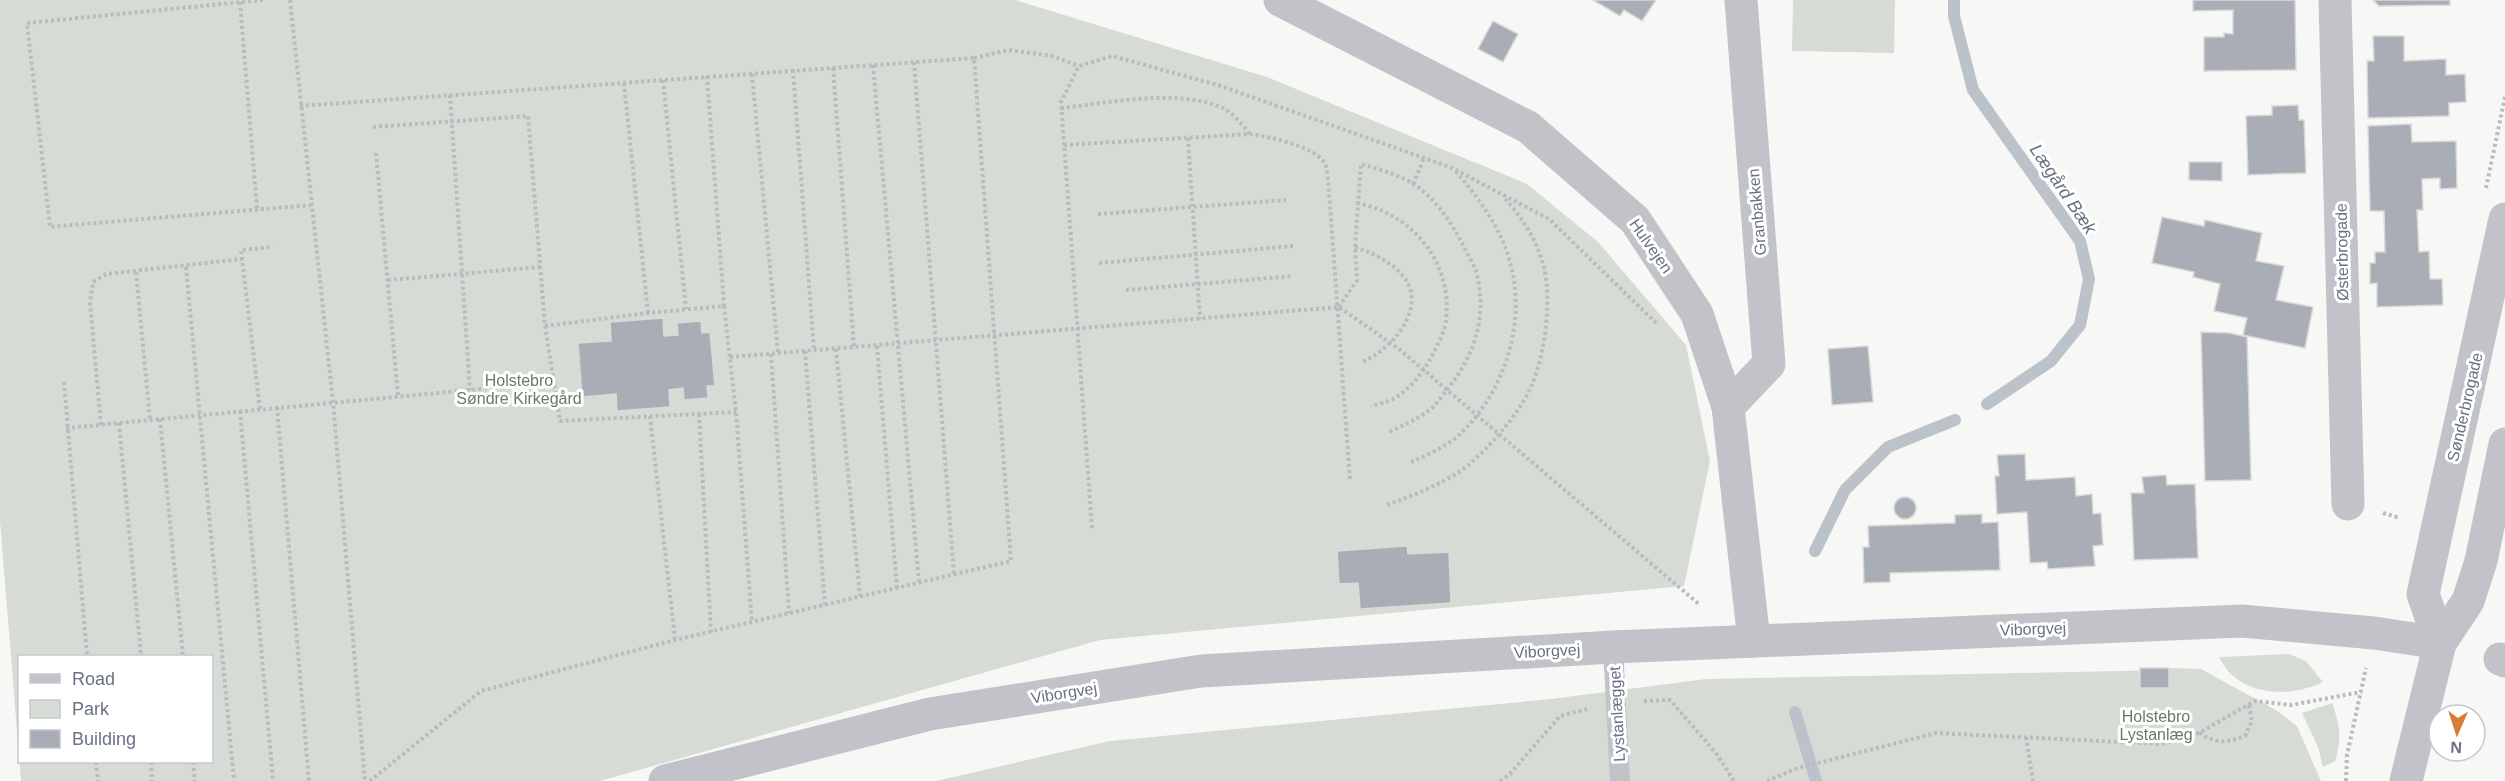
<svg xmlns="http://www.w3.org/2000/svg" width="2505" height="781" font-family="Helvetica,sans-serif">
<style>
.green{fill:#d6dcd5;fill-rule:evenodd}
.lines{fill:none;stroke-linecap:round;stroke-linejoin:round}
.stream{stroke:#bbc2c9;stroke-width:12}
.building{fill:#a9adb5;stroke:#d9d9d8;stroke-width:1.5}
.path{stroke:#b9bbbe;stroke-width:4;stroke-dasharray:3 3;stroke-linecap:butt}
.service{stroke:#c1c3c8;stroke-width:20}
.minor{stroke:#c1c3c8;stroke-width:33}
.tertiary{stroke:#c1c3c8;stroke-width:33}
.labels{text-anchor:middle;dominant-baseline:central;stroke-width:6;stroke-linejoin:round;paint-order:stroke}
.street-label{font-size:16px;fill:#697284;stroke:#fff}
.park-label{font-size:16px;fill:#677c67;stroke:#fff}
.water-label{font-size:18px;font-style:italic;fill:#647380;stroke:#fff}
</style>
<rect width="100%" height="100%" fill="#f7f8f5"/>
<g class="green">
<path d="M 0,0 L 1015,0 L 1267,77 L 1527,184 L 1598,242 L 1686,345 L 1710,461 L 1684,586 L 1100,640 L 600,781 L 21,781 L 0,521 ZM 20,656 L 212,656 L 212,762 L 20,762 Z"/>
<polygon points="1793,0 1895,0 1894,53 1792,51"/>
<path d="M 2289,654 L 2306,661 L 2323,682 C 2288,699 2237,696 2219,657 Z"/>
<polygon points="2170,668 2201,669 2276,710 2297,726 2321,781 936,781 1110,741 1551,699 1706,679 2170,670"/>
<path d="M 2332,703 C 2340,724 2342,740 2335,761 L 2323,767 L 2318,747 L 2302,713 Z"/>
</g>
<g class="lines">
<g class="stream">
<polyline points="1954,0 1954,16 1973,90 2080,241 2089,279 2080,325 2051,361 1987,404"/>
<polyline points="1815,551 1845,490 1888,447 1955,420"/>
<polyline points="1795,712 1816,781"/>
</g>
</g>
<g class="building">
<polygon points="1593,0 1656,0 1642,21 1624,10 1620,16"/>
<polygon points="2193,0 2295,0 2296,70 2204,71 2204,37 2224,37 2224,33 2233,34 2233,10 2193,11"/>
<polygon points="2373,0 2450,0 2450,5 2379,6"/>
<polygon points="1493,21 1518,34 1503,62 1478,49"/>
<polygon points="2373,36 2404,36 2404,61 2446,59 2446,75 2465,74 2466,102 2449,103 2449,116 2368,118 2367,61 2374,61"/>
<polygon points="2298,105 2299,120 2304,120 2306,173 2248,175 2246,116 2272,115 2272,106"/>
<polygon points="2411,124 2412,142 2456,141 2457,188 2440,189 2440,178 2422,179 2423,210 2417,210 2419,252 2429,251 2430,279 2442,279 2443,305 2377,307 2377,283 2370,284 2370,263 2375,263 2375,252 2385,252 2384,211 2370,211 2368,126"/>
<polygon points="2189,162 2222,162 2222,181 2189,180"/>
<polygon points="2162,217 2204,226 2205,220 2262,233 2256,261 2284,266 2276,300 2313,307 2305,348 2243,335 2247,318 2214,311 2220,284 2193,277 2194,272 2152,263"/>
<polygon points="663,318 664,336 678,335 677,323 701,321 702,333 710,332 715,386 707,386 708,398 684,400 683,388 669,390 670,407 617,411 616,394 582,397 578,343 611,341 610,322"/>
<polygon points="2201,332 2230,333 2247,337 2251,480 2205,481"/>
<polygon points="1868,346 1873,402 1832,405 1828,349"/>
<polygon points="2025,454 2026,480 2075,477 2076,496 2092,494 2093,514 2101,513 2103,545 2093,546 2095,566 2048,569 2047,562 2030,563 2027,512 1997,514 1995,476 1999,476 1997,455"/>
<polygon points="2166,475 2167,485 2195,484 2198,558 2134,560 2131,493 2144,493 2142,477"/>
<circle cx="1905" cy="508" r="11"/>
<polygon points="1982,514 1982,523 1998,522 2000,570 1890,573 1890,582 1864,583 1863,547 1869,547 1868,526 1955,523 1955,515"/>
<polygon points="1407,546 1408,554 1449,552 1451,603 1360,609 1358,583 1339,584 1337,551"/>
<rect x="2140" y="668" width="29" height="20"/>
</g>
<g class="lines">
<g class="path">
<polyline points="263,0 27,23 50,227 311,205"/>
<polyline points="290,0 333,402 365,781"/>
<polyline points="240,2 257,209"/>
<polyline points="974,58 1009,50 1052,56 1079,66"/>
<polyline points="914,62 954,574"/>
<polyline points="873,65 919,582"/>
<polyline points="833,68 854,347"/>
<polyline points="793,70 814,350"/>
<polyline points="752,74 778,353"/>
<polyline points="707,76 724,306"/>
<polyline points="663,80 686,309"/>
<polyline points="624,83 648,313"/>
<polyline points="450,95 470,390"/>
<polyline points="300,106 974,58 1011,561 675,640 481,691 370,781"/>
<path d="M 1061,108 C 1110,103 1178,88 1223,108 C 1233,113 1243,126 1250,134"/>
<polyline points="373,127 528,116 545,326 560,421 736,412"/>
<polyline points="1188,138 1200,319"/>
<path d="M 1064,145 L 1251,134 C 1269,137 1316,146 1325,164 C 1327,168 1327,174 1328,178 L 1350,480"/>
<polyline points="376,153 398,396"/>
<polyline points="1413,184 1424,158"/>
<polyline points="2486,188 2505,97"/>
<path d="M 1357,203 C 1413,214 1453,263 1446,320 C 1445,331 1438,344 1433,354 C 1424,371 1411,389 1393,399 C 1387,402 1378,404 1371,406"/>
<polyline points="1098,214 1286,200"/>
<path d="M 1355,247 C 1372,253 1390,261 1402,275 C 1430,306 1392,350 1362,362"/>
<polyline points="1099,263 1293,246"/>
<polyline points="186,267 234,781"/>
<polyline points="136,272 150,420"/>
<polyline points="388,280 541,267"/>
<polyline points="1126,290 1292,276"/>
<path d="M 1339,307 L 1357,280 L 1355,247 L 1361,164 C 1378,169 1396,174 1412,183 C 1435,198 1449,219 1462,243 C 1466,252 1473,262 1476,271 C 1488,317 1475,355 1446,391 C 1441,397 1437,404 1431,409 C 1418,419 1402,426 1387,433"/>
<polyline points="545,326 648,313 724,306 736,412 752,622"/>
<polyline points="877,346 897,588"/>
<polyline points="836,349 860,596"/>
<polyline points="805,351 825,605"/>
<polyline points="771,354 789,613"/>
<polyline points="730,357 1339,307 1399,349 1700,605"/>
<polyline points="64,382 87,656"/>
<polyline points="277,407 309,781"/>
<polyline points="260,409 241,250 273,247"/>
<polyline points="240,411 273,781"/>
<polyline points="699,414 711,632"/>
<polyline points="650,416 675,640"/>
<polyline points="160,419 183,656"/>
<polyline points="119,423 141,656"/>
<polyline points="101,425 90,303 93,282 106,274 242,259"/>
<polyline points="66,428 470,390 553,379"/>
<path d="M 1411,462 C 1427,455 1446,447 1459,435 C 1505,392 1527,322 1510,262 C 1501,228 1479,198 1456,172"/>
<path d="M 1387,505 C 1414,495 1443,484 1466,467 C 1488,449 1518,415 1530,389 C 1545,357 1552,302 1544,267 C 1537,241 1522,216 1503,197"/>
<polyline points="2383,513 2400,518"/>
<polyline points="1092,528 1061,102 1079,66 1112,56 1221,86 1450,167 1549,219 1656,323"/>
<polyline points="1644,701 1670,700 1716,753 1734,781"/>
<path d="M 2199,733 C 2218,744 2225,743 2245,736 L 2252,721 L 2249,705"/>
<polyline points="2026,737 2033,781"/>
<polyline points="96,762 98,781"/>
<polyline points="151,762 152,781"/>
<polyline points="193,762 195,781"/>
<polyline points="1500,781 1510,774 1560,716 1587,709"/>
<polyline points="1767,781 1795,769 1936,733 2161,744 2199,733 2255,701 2291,705 2361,692"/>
<polyline points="2346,781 2347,755 2366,668"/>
</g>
<polyline class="service" points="1613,647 1620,781"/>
<g class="minor">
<polyline points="1280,0 1528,127 1635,220 1697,314 1728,407 1754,641"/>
<polyline points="2335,0 2348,504"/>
<polyline points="1728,407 1769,364 1741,0"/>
<polyline points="2500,659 2505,661"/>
</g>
<g class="tertiary">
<polyline points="2440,643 2423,594 2505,219"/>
<polyline points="665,781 930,714 1201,671 1613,647 2242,621 2374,633 2440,643"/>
<polyline points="2406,781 2440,643 2468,601 2481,561 2505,444"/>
</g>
</g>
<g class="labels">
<g class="street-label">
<text transform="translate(1757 212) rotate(-95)">Granbakken</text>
<text transform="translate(1651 246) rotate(55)">Hulvejen</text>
<text transform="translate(2342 252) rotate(-91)">Østerbrogade</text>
<text transform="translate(2465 407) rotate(-77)">Sønderbrogade</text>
<text transform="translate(2033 629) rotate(-2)">Viborgvej</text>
<text transform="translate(1547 651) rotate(-3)">Viborgvej</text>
<text transform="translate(1064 693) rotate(-9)">Viborgvej</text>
<text transform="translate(1617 714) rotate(-93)">Lystanlægget</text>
</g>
<g class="park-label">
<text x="519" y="380">Holstebro<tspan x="519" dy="18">Søndre Kirkegård</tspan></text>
<text x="2156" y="716">Holstebro<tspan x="2156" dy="18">Lystanlæg</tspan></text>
</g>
<g class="water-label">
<text transform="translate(2063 189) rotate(56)">Lægård Bæk</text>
</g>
</g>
<rect x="18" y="655" width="195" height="108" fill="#ffffff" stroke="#c3c7ce" stroke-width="1.5"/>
<rect x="30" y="674" width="30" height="9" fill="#c1c3c8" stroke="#c3c7ce" stroke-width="1.5"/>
<text x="72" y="685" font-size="18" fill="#697284">Road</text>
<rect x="30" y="700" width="30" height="18" fill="#d6dcd5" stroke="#c3c7ce" stroke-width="1.5"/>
<text x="72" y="715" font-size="18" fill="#697284">Park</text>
<rect x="30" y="730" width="30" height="18" fill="#a9adb5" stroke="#c3c7ce" stroke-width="1.5"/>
<text x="72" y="745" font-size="18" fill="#697284">Building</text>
<g transform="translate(2457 733) rotate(183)"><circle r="28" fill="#ffffff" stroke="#c3c7ce" stroke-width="1.5"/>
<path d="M0-4.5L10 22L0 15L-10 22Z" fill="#d97d34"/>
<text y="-9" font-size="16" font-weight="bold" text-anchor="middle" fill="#697284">N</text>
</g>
</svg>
